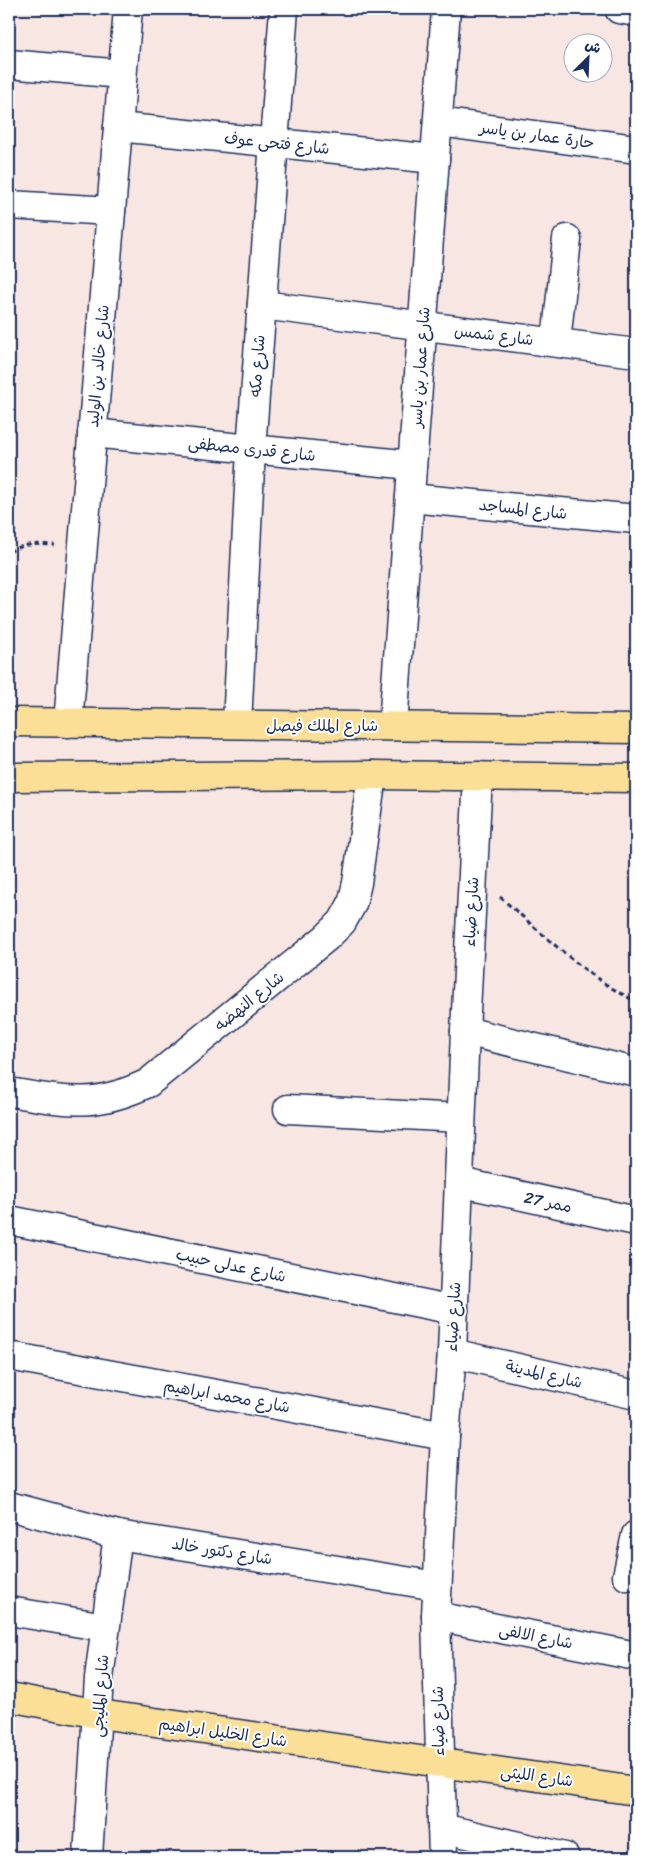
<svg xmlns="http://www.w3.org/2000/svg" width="645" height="1866" font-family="Sriracha,'Playpen Sans Arabic',sans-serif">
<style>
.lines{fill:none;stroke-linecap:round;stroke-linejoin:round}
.minor-casing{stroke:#1b2f5e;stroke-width:31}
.major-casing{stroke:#1b2f5e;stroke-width:31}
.path{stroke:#1b2f5e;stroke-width:3;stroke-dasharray:5 4;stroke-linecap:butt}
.minor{stroke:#fff;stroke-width:28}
.major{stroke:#fbdf96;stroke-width:28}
.labels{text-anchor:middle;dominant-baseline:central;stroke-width:4;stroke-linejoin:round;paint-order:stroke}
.street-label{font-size:16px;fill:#1b2f5e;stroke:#fff}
</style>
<rect width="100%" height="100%" fill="#f8e6e3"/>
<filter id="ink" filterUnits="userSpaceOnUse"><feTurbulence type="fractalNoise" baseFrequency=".02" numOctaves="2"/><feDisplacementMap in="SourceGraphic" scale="10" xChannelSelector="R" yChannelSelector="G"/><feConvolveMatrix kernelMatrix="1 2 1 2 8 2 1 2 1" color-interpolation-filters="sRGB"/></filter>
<g filter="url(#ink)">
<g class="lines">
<g class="minor-casing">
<g id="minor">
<polyline points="619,9 636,12"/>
<polyline points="9,64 122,74"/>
<polyline points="439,122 636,149"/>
<polyline points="118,127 435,159"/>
<polyline points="9,205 111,211"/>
<polyline points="262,305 636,353"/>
<polyline points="556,342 567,239"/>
<polyline points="92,433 412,465"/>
<polyline points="410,498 636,519"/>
<polyline points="68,723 128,9"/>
<polyline points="237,724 251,449 284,9"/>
<polyline points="393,725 446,9"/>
<polyline points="465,1031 636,1072"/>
<path d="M 9,1092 C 65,1101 94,1109 148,1083 L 327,937 L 342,922 L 352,904 L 357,883 L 372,775"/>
<polyline points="288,1109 461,1118"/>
<polyline points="459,1182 636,1221"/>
<polyline points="9,1220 454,1310"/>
<polyline points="452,1353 636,1395"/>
<polyline points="9,1356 445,1436"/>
<polyline points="9,1506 118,1535 437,1586"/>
<polyline points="627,1576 636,1535"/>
<polyline points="9,1611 105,1627"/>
<polyline points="436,1616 636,1656"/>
<polyline points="442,1828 565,1857"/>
<polyline points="88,1857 99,1678 118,1535"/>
<polyline points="443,1857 436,1616 445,1436 452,1353 465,1031 478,776"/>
</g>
</g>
<g class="major-casing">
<g id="major">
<polyline points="9,722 636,729"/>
<polyline points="9,777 372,775 636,778"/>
<polyline points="9,1697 99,1714 636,1791"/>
</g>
</g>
<g class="path">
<path d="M 9,552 C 24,543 38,544 55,545"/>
<path d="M 500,897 C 540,931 589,980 636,1001"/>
</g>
<use href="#minor" class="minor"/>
<use href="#major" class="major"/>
</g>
</g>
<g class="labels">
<g class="street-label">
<text transform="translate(537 135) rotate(8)">حارة عمار بن ياسر</text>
<text transform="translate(277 143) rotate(6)">شارع فتحى عوف</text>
<text transform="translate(494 335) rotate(7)">شارع شمس</text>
<text transform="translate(98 366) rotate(-85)">شارع خالد بن الوليد</text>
<text transform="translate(257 366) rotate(-86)">شارع مكه</text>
<text transform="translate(420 367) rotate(-86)">شارع عمار بن ياسر</text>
<text transform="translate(252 449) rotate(6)">شارع قدرى مصطفى</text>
<text transform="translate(523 509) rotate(6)">شارع المساجد</text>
<text x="322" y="725">شارع الملك فيصل</text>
<text transform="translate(471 912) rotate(-87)">شارع ضياء</text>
<text transform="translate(249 1001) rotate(-39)">شارع النهضه</text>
<text transform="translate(548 1202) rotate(12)">ممر 27</text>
<text transform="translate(231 1265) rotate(12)">شارع عدلى حبيب</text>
<text transform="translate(453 1317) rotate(-87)">شارع ضياء</text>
<text transform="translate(544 1374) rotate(13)">شارع المدينة</text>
<text transform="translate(227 1396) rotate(10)">شارع محمد ابراهيم</text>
<text transform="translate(222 1551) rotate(9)">شارع دكتور خالد</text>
<text transform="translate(536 1636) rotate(11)">شارع الالفى</text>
<text transform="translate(100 1696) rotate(-86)">شارع المليجى</text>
<text transform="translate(438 1721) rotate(-91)">شارع ضياء</text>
<text transform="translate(223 1732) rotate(8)">شارع الخليل ابراهيم</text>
<text transform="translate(537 1776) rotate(8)">شارع الليثى</text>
</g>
</g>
<rect width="645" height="1866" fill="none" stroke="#fff" stroke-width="30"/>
<rect x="15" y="15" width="615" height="1836" fill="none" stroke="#1b2f5e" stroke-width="2" filter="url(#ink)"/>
<g transform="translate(588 58) rotate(24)"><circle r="24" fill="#ffffff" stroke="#a4acbf"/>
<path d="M0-4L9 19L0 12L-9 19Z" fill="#1b2f5e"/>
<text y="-8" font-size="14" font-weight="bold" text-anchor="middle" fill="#1b2f5e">ش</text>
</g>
</svg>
